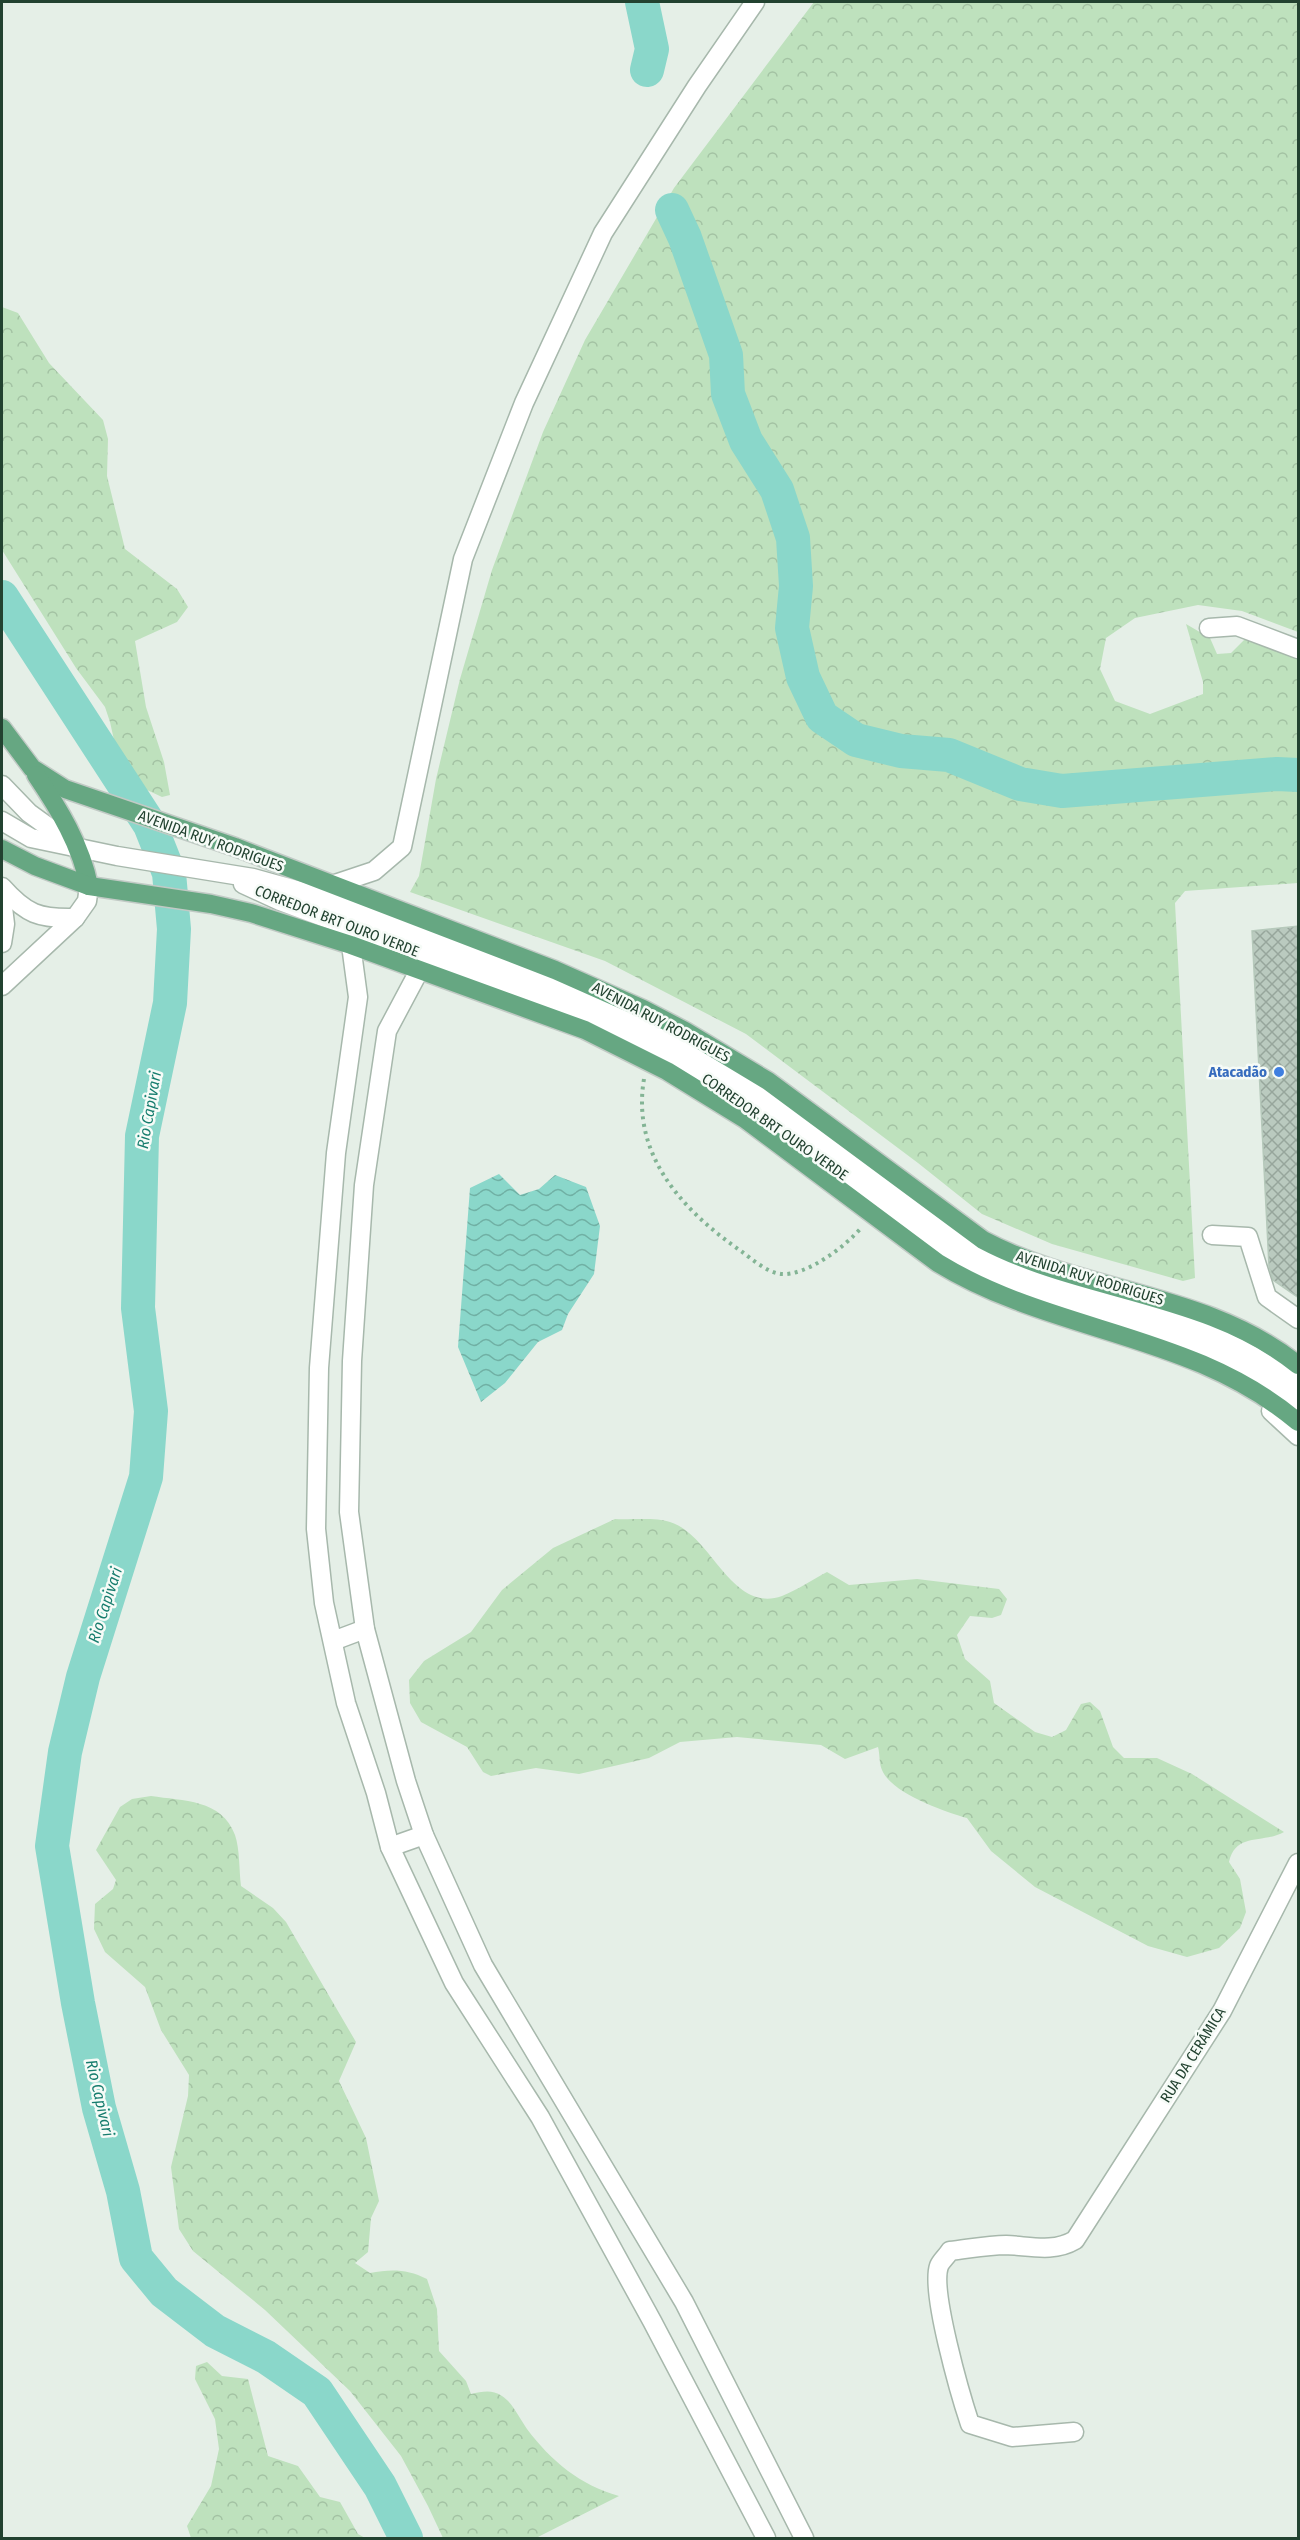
<svg xmlns="http://www.w3.org/2000/svg" width="1300" height="2540" font-family="'Fira Sans Condensed',sans-serif">
<style>
.forest{fill:url(#forest-crowns)}
.water{fill:url(#water-waves)}
.lines{fill:none;stroke-linecap:round;stroke-linejoin:round}
.river{stroke:#8ad7ca;stroke-width:34}
.building{fill:url(#building-cross-hatch);stroke:#b6c9bb;stroke-width:1.5}
.minor-casing{stroke:#a7b8ac;stroke-width:21}
.major-casing{stroke:#c1cac5;stroke-width:21}
.path{stroke:#83b495;stroke-width:4;stroke-dasharray:3 4.5;stroke-linecap:butt}
.minor{stroke:#fff;stroke-width:18}
.major{stroke:#66a782;stroke-width:18}
.shop-dot{fill:#3f7fe0;stroke:#f6fbf7;stroke-width:2}
.labels{text-anchor:middle;dominant-baseline:central;stroke-width:5;stroke-linejoin:round;paint-order:stroke}
.street-label{font-size:15px;fill:#224230;stroke:#f6fbf7}
.shop-label{font-size:15px;font-weight:bold;fill:#366cbe;stroke:#f6fbf7;text-anchor:end}
.water-label{font-size:16px;font-style:italic;fill:#177d6e;stroke:#f6fbf7}
</style>
<defs>
<pattern id="forest-crowns" width="20" height="18" patternUnits="userSpaceOnUse" patternTransform="scale(1.5)"><rect width="20" height="18" fill="#bee1bd"/><path d="M2 6a3 3 0 1 1 6 0M12 15a3 3 0 1 1 6 0" fill="none" stroke="#a3c2a3"/></pattern>
<pattern id="water-waves" width="16" height="10" patternUnits="userSpaceOnUse" patternTransform="scale(1.5)"><rect width="16" height="10" fill="#8ad7ca"/><path d="M0 5q4-4 8 0t8 0" fill="none" stroke="#70b0a4"/></pattern>
<pattern id="building-cross-hatch" width="8" height="8" patternUnits="userSpaceOnUse" patternTransform="scale(1.5)"><rect width="8" height="8" fill="#bacabf"/><path d="M0 0l8 8M0 8l8-8" fill="none" stroke="#97a69c"/></pattern>
</defs>
<rect width="100%" height="100%" fill="#e5efe7"/>
<g class="forest">
<polygon points="814,2 1298,2 1298,632 1242,611 1198,605 1135,618 1106,638 1100,669 1115,701 1150,714 1203,694 1203,682 1186,624 1210,638 1217,654 1231,653 1246,638 1298,656 1298,883 1185,891 1175,903 1195,1278 1183,1281 1052,1244 982,1214 918,1163 746,1034 605,961 410,892 419,876 436,779 460,679 492,570 543,432 585,340 674,188"/>
<polygon points="2,307 18,313 49,363 103,420 108,439 107,476 125,549 177,589 188,607 177,622 135,641 146,707 164,762 170,795 162,797 130,782 120,767 110,722 105,707 76,668 2,550"/>
<path d="M 615,1519 C 630,1520 656,1517 670,1522 C 712,1535 731,1614 782,1596 C 797,1590 812,1580 827,1572 L 849,1585 L 917,1579 L 999,1589 L 1007,1599 L 1001,1615 L 992,1618 L 970,1616 L 957,1635 L 965,1659 L 990,1681 L 994,1703 L 1035,1732 L 1052,1737 L 1066,1730 L 1081,1704 L 1090,1702 L 1100,1711 L 1113,1747 L 1124,1758 L 1157,1758 L 1192,1774 L 1284,1832 C 1263,1844 1236,1832 1229,1862 L 1240,1879 L 1246,1912 L 1240,1928 L 1219,1948 L 1187,1957 L 1148,1946 L 1035,1887 L 991,1851 L 967,1818 C 945,1812 891,1793 882,1770 C 879,1764 880,1754 878,1747 L 845,1759 L 821,1745 L 737,1737 L 680,1742 L 649,1758 L 579,1774 L 536,1768 L 491,1776 L 483,1772 L 467,1747 L 421,1722 L 410,1703 L 409,1680 L 424,1661 L 471,1632 L 502,1590 L 553,1548 Z"/>
<path d="M 151,1796 C 183,1801 222,1799 235,1835 C 240,1850 239,1870 241,1886 L 273,1908 L 286,1922 L 356,2042 L 339,2081 L 366,2138 L 379,2201 L 371,2218 L 368,2252 L 355,2263 L 370,2273 C 391,2269 407,2269 427,2279 L 437,2309 L 439,2351 L 466,2381 L 471,2394 C 482,2392 491,2389 502,2396 C 512,2402 520,2419 527,2429 C 551,2461 580,2485 619,2496 L 536,2538 L 443,2538 L 428,2506 L 401,2456 L 350,2391 L 265,2310 L 193,2251 L 179,2229 L 171,2167 L 188,2096 L 189,2075 L 161,2030 L 145,1987 L 105,1952 L 94,1929 L 95,1904 L 113,1889 L 116,1880 L 96,1850 L 120,1807 L 132,1799 Z"/>
<polygon points="207,2362 222,2376 248,2379 268,2456 298,2466 320,2497 340,2502 358,2534 365,2538 191,2538 187,2526 211,2486 219,2449 215,2419 195,2379 196,2366"/>
</g>
<polygon class="water" points="499,1174 520,1195 539,1189 555,1175 586,1187 600,1226 594,1274 568,1314 562,1330 538,1342 505,1383 481,1402 458,1347 470,1188"/>
<g class="lines">
<g class="river">
<polyline points="642,2 652,49 647,70"/>
<polyline points="672,210 685,238 726,355 728,394 746,441 777,490 793,538 796,586 792,628 803,677 822,717 856,740 901,751 949,755 1020,784 1062,791 1277,774 1298,775"/>
<polyline points="2,597 150,825 169,873 174,929 170,1003 142,1136 138,1308 151,1411 146,1477 83,1677 65,1752 52,1846 78,2003 99,2108 123,2191 136,2258 164,2292 215,2331 266,2357 317,2392 380,2486 406,2538"/>
</g>
</g>
<polygon class="building" points="1299,926 1299,1298 1273,1280 1269,1266 1252,931"/>
<g class="lines">
<g class="minor-casing">
<g id="minor">
<polyline points="1209,628 1237,626 1298,649"/>
<polyline points="2,785 29,813 69,842"/>
<polyline points="2,821 31,838 117,856 253,878 307,893 593,1003 678,1045 759,1094 976,1254 1018,1274 1201,1330 1243,1350 1286,1375 1298,1386"/>
<polyline points="243,884 280,901 547,1000 632,1037 674,1058 753,1107 880,1203 966,1264 1033,1294 1201,1346 1247,1367 1298,1403"/>
<polyline points="332,885 374,871 402,847 463,559 524,403 603,233 697,86 755,2"/>
<path d="M 2,887 C 26,914 39,919 75,918"/>
<polyline points="2,899 5,924 2,943"/>
<polyline points="351,945 358,997 336,1153 319,1368 316,1529 324,1603 346,1703 376,1793 390,1847 454,1983 540,2117 652,2321 766,2538"/>
<polyline points="420,969 387,1031 364,1185 352,1361 349,1512 365,1629 406,1781 424,1835 483,1965 684,2302 804,2538"/>
<polyline points="2,986 75,918 87,901 89,886"/>
<polyline points="1212,1235 1248,1237 1267,1297 1298,1319"/>
<polyline points="1271,1411 1298,1436"/>
<polyline points="333,1641 365,1629"/>
<polyline points="390,1847 424,1835"/>
<path d="M 1074,2432 L 1012,2437 L 970,2424 C 961,2397 930,2291 939,2266 C 941,2261 947,2256 950,2251 C 968,2249 988,2245 1006,2245 C 1030,2246 1053,2253 1075,2240 L 1222,2011 L 1298,1863"/>
</g>
</g>
<g class="major-casing">
<g id="major">
<path d="M 2,728 L 32,768 L 65,789 L 235,847 L 555,970 L 643,1009 L 685,1031 L 768,1081 L 983,1240 C 1083,1293 1208,1292 1298,1365"/>
<path d="M 36,775 C 59,809 81,845 89,886"/>
<path d="M 2,849 L 35,866 L 89,886 L 211,904 L 251,913 L 351,945 L 585,1030 L 667,1071 L 745,1119 L 938,1263 C 1054,1334 1192,1332 1298,1422"/>
</g>
</g>
<path class="path" d="M 644,1079 C 631,1155 683,1211 741,1251 C 752,1259 766,1272 781,1274 C 807,1276 846,1246 862,1227"/>
<use href="#minor" class="minor"/>
<use href="#major" class="major"/>
</g>
<circle class="shop-dot" cx="1279" cy="1072" r="6"/>
<g class="labels">
<g class="street-label">
<text transform="translate(211 841) rotate(20)">AVENIDA RUY RODRIGUES</text>
<text transform="translate(337 921) rotate(21)">CORREDOR BRT OURO VERDE</text>
<text transform="translate(661 1022) rotate(28)">AVENIDA RUY RODRIGUES</text>
<text transform="translate(775 1127) rotate(35)">CORREDOR BRT OURO VERDE</text>
<text transform="translate(1090 1278) rotate(17)">AVENIDA RUY RODRIGUES</text>
<text transform="translate(1193 2055) rotate(-58)">RUA DA CERÁMICA</text>
</g>
<g class="shop-label">
<text x="1267" y="1072">Atacadão</text>
</g>
<g class="water-label">
<text transform="translate(149 1110) rotate(-80)">Rio Capivari</text>
<text transform="translate(105 1605) rotate(-72)">Rio Capivari</text>
<text transform="translate(100 2098) rotate(77)">Rio Capivari</text>
</g>
</g>
<rect width="1300" height="2540" fill="none" stroke="#224230" stroke-width="6"/>
</svg>
